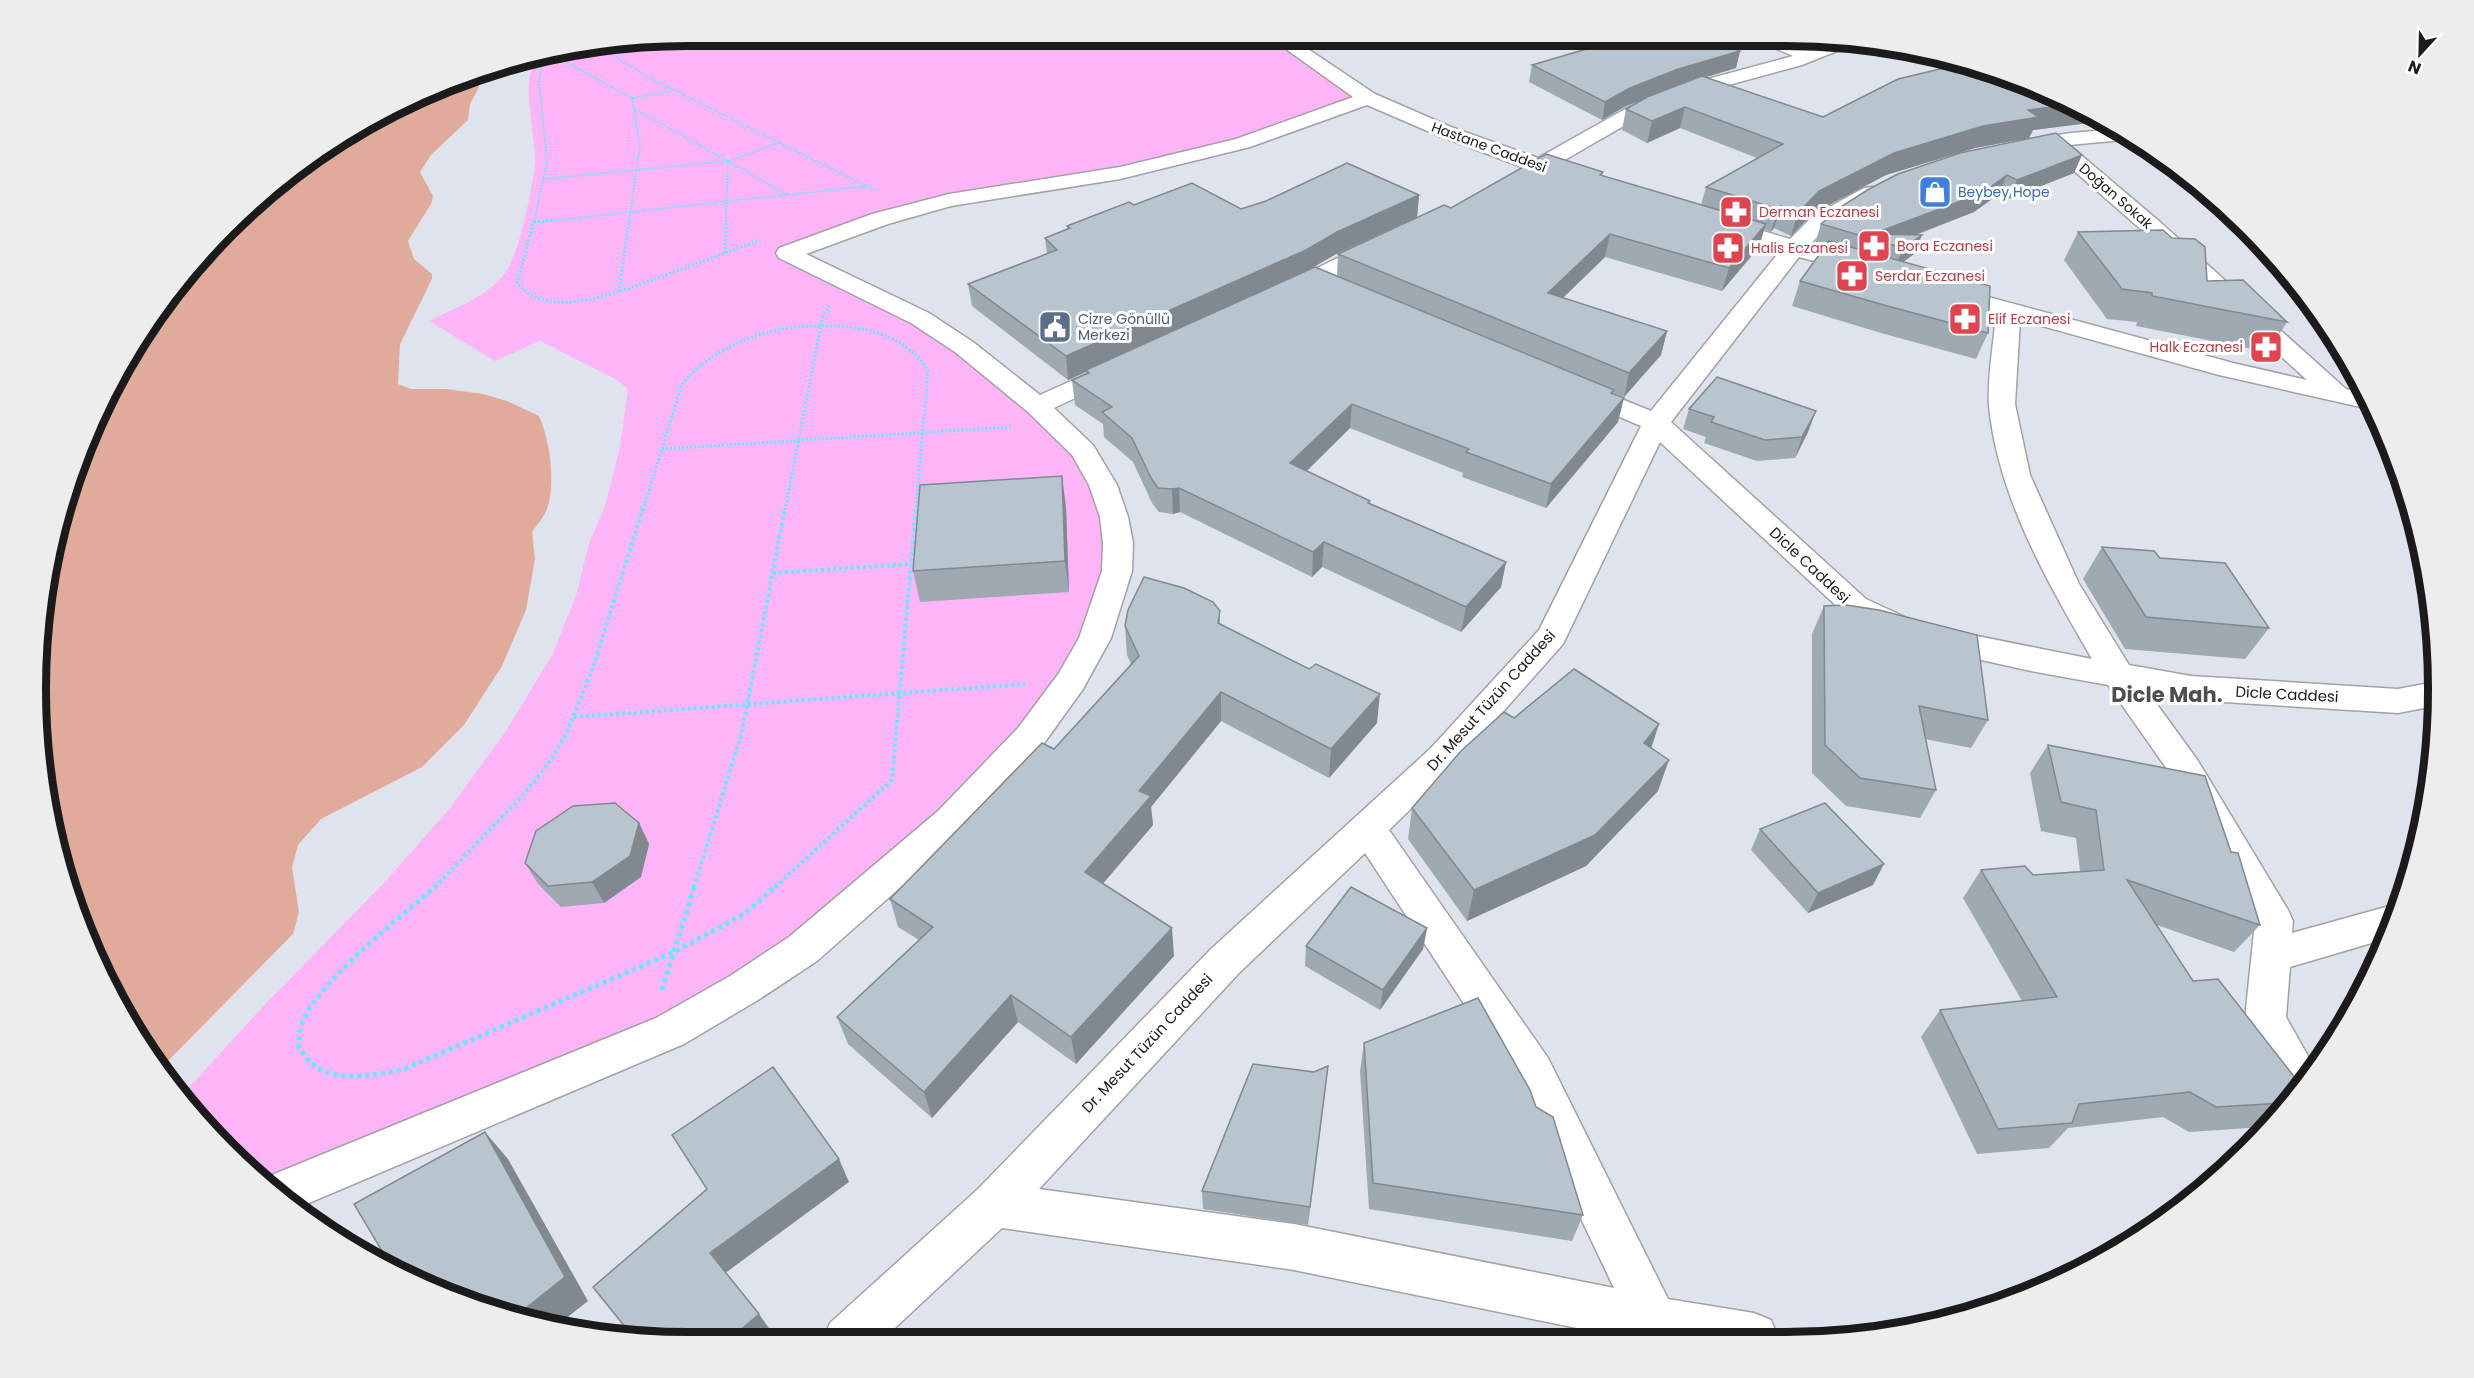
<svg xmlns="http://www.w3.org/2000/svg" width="2474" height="1378" font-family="Poppins,sans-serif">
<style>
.park{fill:#feb5f7}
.water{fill:#e0ab9a}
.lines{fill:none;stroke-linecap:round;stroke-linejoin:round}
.minor-casing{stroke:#a2a2a2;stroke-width:3}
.path-far3{stroke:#5eebff;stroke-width:2;stroke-dasharray:1.5 1.5;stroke-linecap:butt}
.path-far2{stroke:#5eebff;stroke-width:3;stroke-dasharray:2 2;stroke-linecap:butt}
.path-far1{stroke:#5eebff;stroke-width:4;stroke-dasharray:3 3;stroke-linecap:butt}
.path{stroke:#5eebff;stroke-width:5;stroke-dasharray:4 4;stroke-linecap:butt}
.minor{fill:#fff;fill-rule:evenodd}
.wall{fill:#9ea9b1}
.shaded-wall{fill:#818990}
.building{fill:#b8c4ce;stroke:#818990;stroke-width:1.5}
.labels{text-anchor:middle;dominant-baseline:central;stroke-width:6;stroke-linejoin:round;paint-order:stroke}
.far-street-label{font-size:14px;fill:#1b1b1b;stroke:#fff}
.far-shop-label{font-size:14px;fill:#366cbe;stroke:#fff;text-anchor:start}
.far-health-label{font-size:14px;fill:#be3a42;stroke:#fff;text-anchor:start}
.far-service-label{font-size:14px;fill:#4e5e75;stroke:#fff;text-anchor:start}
.street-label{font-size:15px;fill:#1b1b1b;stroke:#fff}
.district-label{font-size:21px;font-weight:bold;fill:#4e4e4e;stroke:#fff}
.rim{fill:none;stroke:#1b1b1b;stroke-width:8}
</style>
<rect width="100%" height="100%" fill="#dfe3ee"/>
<path class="park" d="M 1281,39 L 1368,98 L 1243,143 L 1120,173 L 949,200 L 788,253 L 920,318 L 1083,451 L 1117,571 L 1030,737 L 744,989 L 278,1194 C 241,1168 207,1132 181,1096 L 270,999 L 383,884 L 450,808 L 506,731 L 552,655 L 576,596 L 589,543 L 605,506 L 620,447 L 628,389 L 617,380 L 540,341 L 495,361 L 429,321 C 455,308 489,296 506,272 C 519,254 532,189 535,165 C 536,154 533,140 532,128 C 530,103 523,79 538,57 L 603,42 Z"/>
<path class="water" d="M 484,70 L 478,89 L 470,104 L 468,120 L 431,155 L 420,172 L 433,196 L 431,204 L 408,241 L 414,259 L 432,274 L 432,279 L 400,344 L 398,384 L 411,389 L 446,389 L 483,394 L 507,401 L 539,416 C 550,441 556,482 547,509 C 544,517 537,525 532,532 L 535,559 L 526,610 L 502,666 L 464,725 L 422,767 L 321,819 L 298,845 L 292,867 L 299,912 L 293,934 L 161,1068 L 124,1016 L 86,939 L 49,817 L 37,731 L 42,604 L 58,520 L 103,400 L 146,326 L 227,228 L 292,171 L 400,104 Z"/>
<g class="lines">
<g class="minor-casing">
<g id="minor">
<path d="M 1758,38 L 1781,38 L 1810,50 L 1839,40 L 1857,43 L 1802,65 L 1703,92 L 1641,116 L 1556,165 L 1580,174 L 1584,178 L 1580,182 C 1566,186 1557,177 1543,174 C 1536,173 1529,179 1521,176 L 1518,172 L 1522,167 L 1437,135 L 1367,105 L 1250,147 L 1120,179 L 951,206 L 888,224 L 806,254 L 929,313 L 973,342 L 1040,395 L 1104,366 L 1113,363 L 1122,366 L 1126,371 L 1122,376 L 1054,408 L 1093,445 L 1117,485 L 1128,517 L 1133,543 L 1132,571 L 1111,638 L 1083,689 L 1042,746 L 964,831 L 817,961 L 758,1000 L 684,1044 L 297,1208 L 261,1182 L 262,1179 L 656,1018 L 730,976 L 789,937 L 938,811 L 1018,728 L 1059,673 L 1079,638 L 1102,571 L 1103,543 L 1100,517 L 1089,485 L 1072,455 L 1028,412 L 955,352 L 911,323 L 779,258 L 776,253 L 779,248 L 872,214 L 949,194 L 1120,167 L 1236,139 L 1353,97 L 1272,39 L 1293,39 L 1375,94 L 1451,127 L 1538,158 L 1627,108 L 1689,84 L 1793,56 L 1761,42 Z"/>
<path d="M 2120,129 L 2134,139 L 2069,145 L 2160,222 L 2346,389 L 2367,394 L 2374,410 L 2219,375 L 2020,320 L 2015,404 L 2030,475 L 2079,584 L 2129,665 L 2191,676 L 2398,689 L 2435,682 L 2435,706 L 2398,713 L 2191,700 L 2148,692 L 2198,761 L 2288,910 L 2293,921 L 2292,933 L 2393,905 L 2400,907 L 2385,939 L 2290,967 L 2286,1017 L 2313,1065 L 2288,1097 L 2285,1096 L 2245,1019 L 2255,922 L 2174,779 L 2108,685 L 2031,671 L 1914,645 L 1844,613 L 1660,442 L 1563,644 L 1454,767 L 1389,830 L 1548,1058 L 1668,1299 L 1754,1313 L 1771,1320 L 1778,1337 L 1621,1337 L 1294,1270 L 1002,1228 L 882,1340 L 823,1340 L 830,1323 L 978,1189 L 1211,949 L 1430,749 L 1539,630 L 1641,426 L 1573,397 L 1569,391 L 1573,385 L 1582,383 L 1651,411 L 1780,251 L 1711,230 L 1708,225 L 1711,220 L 1719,218 L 1790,239 L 1813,216 L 1864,188 L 1872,187 L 1880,188 L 1883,193 L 1880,198 L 1829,226 L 1809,245 L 1822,249 L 1825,254 L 1822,259 L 1814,261 L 1799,257 L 1671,422 L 1866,599 L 1922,625 L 2092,659 C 2047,581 1998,497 1989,406 C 1987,379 1994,341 1996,314 L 1939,298 L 1935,293 L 1939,288 L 1947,286 L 1955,288 L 2233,363 L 2307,380 L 2144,232 L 2049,149 L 2020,153 L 2013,151 L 2010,147 L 2013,143 L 2020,141 L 2071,133 ZM 1365,853 L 1518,1086 L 1614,1288 L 1294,1224 L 1039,1189 L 1239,973 Z"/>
<polygon points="1379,238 1387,240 1390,245 1387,250 1294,297 1286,299 1278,297 1274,292 1278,287"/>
</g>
</g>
<g class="path-far3">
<polyline points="1159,40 1175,50"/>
<polyline points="605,42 620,60 654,80 876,191"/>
<polyline points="551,54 632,98 640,145 629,222"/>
<polyline points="632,98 673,91"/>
<polyline points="633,108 788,195"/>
<polyline points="543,179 728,161"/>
<polyline points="534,222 547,161 539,81 541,68 547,55"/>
<polyline points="539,222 867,186"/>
<polyline points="726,222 728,161 779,143"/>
</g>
<g class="path-far2">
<polyline points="534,220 517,284 532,296 551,302 571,302 593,299 636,286 760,240"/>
<polyline points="534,222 552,220"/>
<polyline points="725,253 726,220"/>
<polyline points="619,292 629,220"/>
<polyline points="662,449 1011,427"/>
<path d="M 643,510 L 682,384 C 722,339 778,323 836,326 C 874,328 906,338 928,370 L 916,510"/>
<polyline points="785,510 821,325 823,316 830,305"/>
</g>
<g class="path-far1">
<polyline points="773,573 911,564"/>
<polyline points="574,717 1025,684"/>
<polyline points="435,887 522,796 545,768 565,737 593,668 643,508"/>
<polyline points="694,887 742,732 785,508"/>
<polyline points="775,887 892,780 916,508"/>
</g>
<g class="path">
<path d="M 437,885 C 403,916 309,987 300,1030 C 299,1036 299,1042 299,1048 C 303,1053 307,1059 311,1063 C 335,1084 376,1075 404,1069 L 674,952 L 746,913 L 777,885"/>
<polyline points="662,990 695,885"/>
</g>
<use href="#minor" class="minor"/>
</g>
<g class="wall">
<polygon points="1740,51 1736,68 1706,77 1823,117 1948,67 1930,58 1995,71 2105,121 2033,130 2029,138 1975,148 1886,175 1812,214 1791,236 1774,228 1771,232 1764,229 1759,247 1722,291 1605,257 1563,298 1667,331 1661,355 1624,397 1613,393 1618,422 1546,508 1462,477 1463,473 1350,428 1307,471 1370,503 1506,562 1501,587 1461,632 1322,567 1312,577 1180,512 1173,514 1159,512 1152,503 1133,462 1104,437 1103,424 1075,405 1072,380 1086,374 1086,372 1068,380 972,306 968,284 1047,254 1045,238 1067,229 1067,226 1134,205 1241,209 1419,195 1417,217 1336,254 1307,271 1337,276 1338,254 1451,208 1603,176 1701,205 1706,187 1757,158 1680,128 1647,143 1622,130 1626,109 1640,101 1626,106 1602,120 1529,82 1532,65"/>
<polygon points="2082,155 2074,173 2008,199 1999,194 1974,212 1916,235 1914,254 1903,262 1988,333 1976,359 1881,333 1792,306 1800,281 1825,247 1815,244 1821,224"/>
<polygon points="2078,232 2207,281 2287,322 2268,352 2136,326 2137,322 2107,319 2064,260"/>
<polygon points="2311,305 2318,315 2310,308"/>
<polygon points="1689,409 1808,432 1795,458 1757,461 1704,443 1706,437 1683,429"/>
<polygon points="1066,507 1069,592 920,602 913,571"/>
<polygon points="2102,547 2160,558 2269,628 2245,659 2125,649 2083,579"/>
<polygon points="1824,606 1988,720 1971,748 1925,739 1936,790 1920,818 1846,806 1812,773 1812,634"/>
<polygon points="1220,611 1220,624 1377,723 1329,778 1221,721 1151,807 1153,825 1103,883 1174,956 1076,1064 1018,1022 932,1118 848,1044 837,1017 919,940 898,927 890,899 1054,749 1131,664 1127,655 1125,626"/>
<polygon points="1514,718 1651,748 1658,791 1586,866 1467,921 1408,839 1412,808"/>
<polygon points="2048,745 2231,852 2260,925 2234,952 2157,925 2193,981 2299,1083 2265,1127 2189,1132 2163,1117 2068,1128 2049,1148 1977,1154 1921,1037 1940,1010 2022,1001 1963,898 1981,870 2033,875 2080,871 2076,838 2041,831 2030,773"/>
<polygon points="639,823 649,844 641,877 604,903 561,907 538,884 525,863"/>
<polygon points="1760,829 1873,885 1808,913 1751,850"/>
<polygon points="1427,928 1423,949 1380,1010 1305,966 1306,946"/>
<polygon points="1364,1043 1536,1107 1583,1215 1572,1241 1369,1209 1360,1071"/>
<polygon points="1328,1066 1308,1225 1203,1209 1202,1191 1314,1072"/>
</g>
<g class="shaded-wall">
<polygon points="1740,51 1736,68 1673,87 1672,88 1626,106 1602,120 1605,102 1630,88 1675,70"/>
<polygon points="2070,105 2105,121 2033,130 2029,138 1975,148 1886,175 1812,214 1791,236 1798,213 1819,191 1894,153 1983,126 2028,110"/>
<polygon points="1685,107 1680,128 1647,143 1652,121"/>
<polygon points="2082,155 2074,173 2008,199 2017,180"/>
<polygon points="2007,175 1999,194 1974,212 1891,244 1873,234"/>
<polygon points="1419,195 1417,217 1336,254 1305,272 1068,380 1066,356"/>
<polygon points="1781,206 1774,228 1771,232 1778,209"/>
<polygon points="1766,224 1759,247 1722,291 1729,268"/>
<polygon points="1610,234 1605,257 1544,316 1548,293"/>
<polygon points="1922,235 1914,254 1895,268 1903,248"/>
<polygon points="1667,331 1661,355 1624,397 1629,373"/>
<polygon points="1624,398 1618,422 1546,508 1551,484"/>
<polygon points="1352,404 1350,428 1289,488 1290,463"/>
<polygon points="1816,411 1808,432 1795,458 1802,437"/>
<polygon points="1062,476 1066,507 1069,592 1065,561"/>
<polygon points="1179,488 1180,512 1173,514 1172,489"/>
<polygon points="1324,542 1322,567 1312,577 1313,552"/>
<polygon points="1506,562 1501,587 1461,632 1466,607"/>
<polygon points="1221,692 1221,721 1151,807 1153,825 1089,900 1085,872 1139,791"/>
<polygon points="1380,694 1377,723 1329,778 1331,749"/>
<polygon points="1659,724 1649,755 1644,743"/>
<polygon points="1669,760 1658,791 1586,866 1467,921 1474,890"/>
<polygon points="639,823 649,844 641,877 604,903 592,882"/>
<polygon points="1884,864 1873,885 1808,913 1818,893"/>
<polygon points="1172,928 1174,956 1076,1064 1071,1037"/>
<polygon points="1427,928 1423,949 1380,1010 1383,990"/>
<polygon points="1011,995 1018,1022 932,1118 924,1092"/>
<polygon points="1328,1066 1326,1085 1308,1225 1310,1207"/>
<polygon points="485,1132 508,1159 588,1301 560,1323 517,1315"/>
<polygon points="839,1159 849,1182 724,1274 710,1253"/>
<polygon points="759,1314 773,1334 766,1340 729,1340"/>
</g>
<g class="building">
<polygon points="1624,38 1711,38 1740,51 1675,70 1676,70 1630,88 1605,102 1532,65"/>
<polygon points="1961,64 1995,71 2070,105 2028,110 2038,117 1983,126 1894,153 1819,191 1798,213 1781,206 1778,209 1706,187 1783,144 1685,107 1652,121 1626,109 1647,97 1702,76 1823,117 1898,79"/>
<polygon points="2056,133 2082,155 2017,180 2007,175 1982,193 1873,234 1922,235 1903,248 1821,224 1842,206 1869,189 1898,174 1960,153"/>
<polygon points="1546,154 1603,172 1600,175 1766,224 1729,268 1610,234 1548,293 1667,331 1629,373 1338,254 1444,205 1451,208"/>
<polygon points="1347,163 1419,195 1337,232 1306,250 1066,356 968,284 1057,250 1045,238 1070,228 1067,226 1129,202 1134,205 1192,183 1241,209 1266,201"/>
<polygon points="2163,230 2172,238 2195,239 2205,247 2207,281 2243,280 2287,322 2152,296 2152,293 2122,289 2078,232"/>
<polygon points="1829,241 1990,286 1988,333 1891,307 1800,281"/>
<polygon points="1315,267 1614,390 1611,393 1624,398 1551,484 1466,452 1469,449 1352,404 1290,463 1370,501 1368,503 1506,562 1466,607 1324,542 1313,552 1179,488 1172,489 1158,488 1151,478 1132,438 1102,412 1112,407 1072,380 1089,373 1086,370"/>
<polygon points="1717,377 1816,411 1802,437 1765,440 1711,422 1714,417 1689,409"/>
<polygon points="1062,476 1065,561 913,571 920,485"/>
<polygon points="2102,547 2154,551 2160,558 2225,563 2269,628 2146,617"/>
<polygon points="1144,577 1184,588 1213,602 1220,611 1218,623 1309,669 1316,664 1380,694 1331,749 1221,692 1139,791 1151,796 1085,872 1172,928 1071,1037 1011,995 924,1092 837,1017 933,927 890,899 1042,743 1054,749 1139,656 1125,626 1128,610"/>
<polygon points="1846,605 1879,610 1977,635 1988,720 1919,706 1936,790 1860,778 1825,745 1824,606"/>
<polygon points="1574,669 1659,724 1644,743 1669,760 1595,835 1474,890 1412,808 1461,751 1504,712 1514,718"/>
<polygon points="2048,745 2205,776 2231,852 2238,853 2260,925 2127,880 2193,981 2218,979 2299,1083 2284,1103 2216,1107 2190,1092 2079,1104 2072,1123 1998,1129 1940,1010 2057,997 1981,870 2025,866 2033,875 2104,870 2096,810 2061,802"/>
<polygon points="615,803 639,823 630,856 592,882 548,886 525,863 536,831 573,806"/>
<polygon points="1825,803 1884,864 1818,893 1760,829"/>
<polygon points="1351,887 1427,928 1383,990 1306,946"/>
<polygon points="1478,998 1530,1090 1536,1107 1553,1117 1583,1215 1373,1183 1364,1043"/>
<polygon points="1253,1064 1314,1072 1328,1066 1310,1207 1202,1191"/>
<polygon points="773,1067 839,1159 710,1253 759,1314 729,1340 647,1341 634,1338 593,1287 707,1189 672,1135"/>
<polygon points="485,1132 565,1277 517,1315 479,1307 392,1268 354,1204"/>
</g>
<defs>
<g id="shop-square" transform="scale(1.725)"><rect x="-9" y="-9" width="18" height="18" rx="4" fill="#3f7fe0" stroke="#fff"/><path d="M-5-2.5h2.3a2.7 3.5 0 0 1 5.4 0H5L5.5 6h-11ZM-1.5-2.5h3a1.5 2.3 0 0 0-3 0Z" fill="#fff"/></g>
<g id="pharmacy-square" transform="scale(1.725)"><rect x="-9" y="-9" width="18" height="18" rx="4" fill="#e0444e" stroke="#fff"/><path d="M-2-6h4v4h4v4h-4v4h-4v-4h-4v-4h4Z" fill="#fff"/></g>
<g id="civic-square" transform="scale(1.725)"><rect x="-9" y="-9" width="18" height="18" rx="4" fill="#5c6f8a" stroke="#fff"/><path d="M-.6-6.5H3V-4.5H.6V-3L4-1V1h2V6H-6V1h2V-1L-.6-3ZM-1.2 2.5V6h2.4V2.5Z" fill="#fff"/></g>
</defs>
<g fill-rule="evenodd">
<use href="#shop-square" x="1935" y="192"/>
<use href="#pharmacy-square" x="1736" y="212"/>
<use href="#pharmacy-square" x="1874" y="246"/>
<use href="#pharmacy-square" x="1728" y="248"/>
<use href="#pharmacy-square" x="1852" y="276"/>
<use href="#pharmacy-square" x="1965" y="319"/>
<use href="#civic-square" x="1055" y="327"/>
<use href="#pharmacy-square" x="2266" y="347"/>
</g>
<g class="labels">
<g class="far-street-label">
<text transform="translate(1489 147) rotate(20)">Hastane Caddesi</text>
<text transform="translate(2116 196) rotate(41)">Doğan Sokak</text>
</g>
<g class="far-shop-label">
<text x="1958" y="192">Beybey Hope</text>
</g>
<g class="far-health-label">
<text x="1759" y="212">Derman Eczanesi</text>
<text x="1897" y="246">Bora Eczanesi</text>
<text x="1751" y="248">Halis Eczanesi</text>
<text x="1875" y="276">Serdar Eczanesi</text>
<text x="1988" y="319">Elif Eczanesi</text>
<text x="2243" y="347" text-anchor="end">Halk Eczanesi</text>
</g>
<g class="far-service-label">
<text x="1078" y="319">Cizre Gönüllü<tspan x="1078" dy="16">Merkezi</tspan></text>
</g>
<g class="street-label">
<text transform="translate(1810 565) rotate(43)">Dicle Caddesi</text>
<text transform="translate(2287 694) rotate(3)">Dicle Caddesi</text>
<text transform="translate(1491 700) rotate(-48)">Dr. Mesut Tüzün Caddesi</text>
<text transform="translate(1147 1043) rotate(-47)">Dr. Mesut Tüzün Caddesi</text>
</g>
<g class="district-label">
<text x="2167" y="694">Dicle Mah.</text>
</g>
</g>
<path d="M0 0H2474V1378H0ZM688 46H1786A642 642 0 0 1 2428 688V690A642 642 0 0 1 1786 1332H688A642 642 0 0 1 46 690V688A642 642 0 0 1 688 46Z" fill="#ededed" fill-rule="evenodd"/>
<path class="rim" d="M688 46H1786A642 642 0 0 1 2428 688V690A642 642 0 0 1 1786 1332H688A642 642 0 0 1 46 690V688A642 642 0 0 1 688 46Z"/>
<g transform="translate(2420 54) rotate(202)" stroke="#ffffff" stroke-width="4.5" paint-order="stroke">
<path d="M0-4.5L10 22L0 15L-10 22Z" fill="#1b1b1b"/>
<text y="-9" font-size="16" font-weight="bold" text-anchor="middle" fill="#1b1b1b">N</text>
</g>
</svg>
